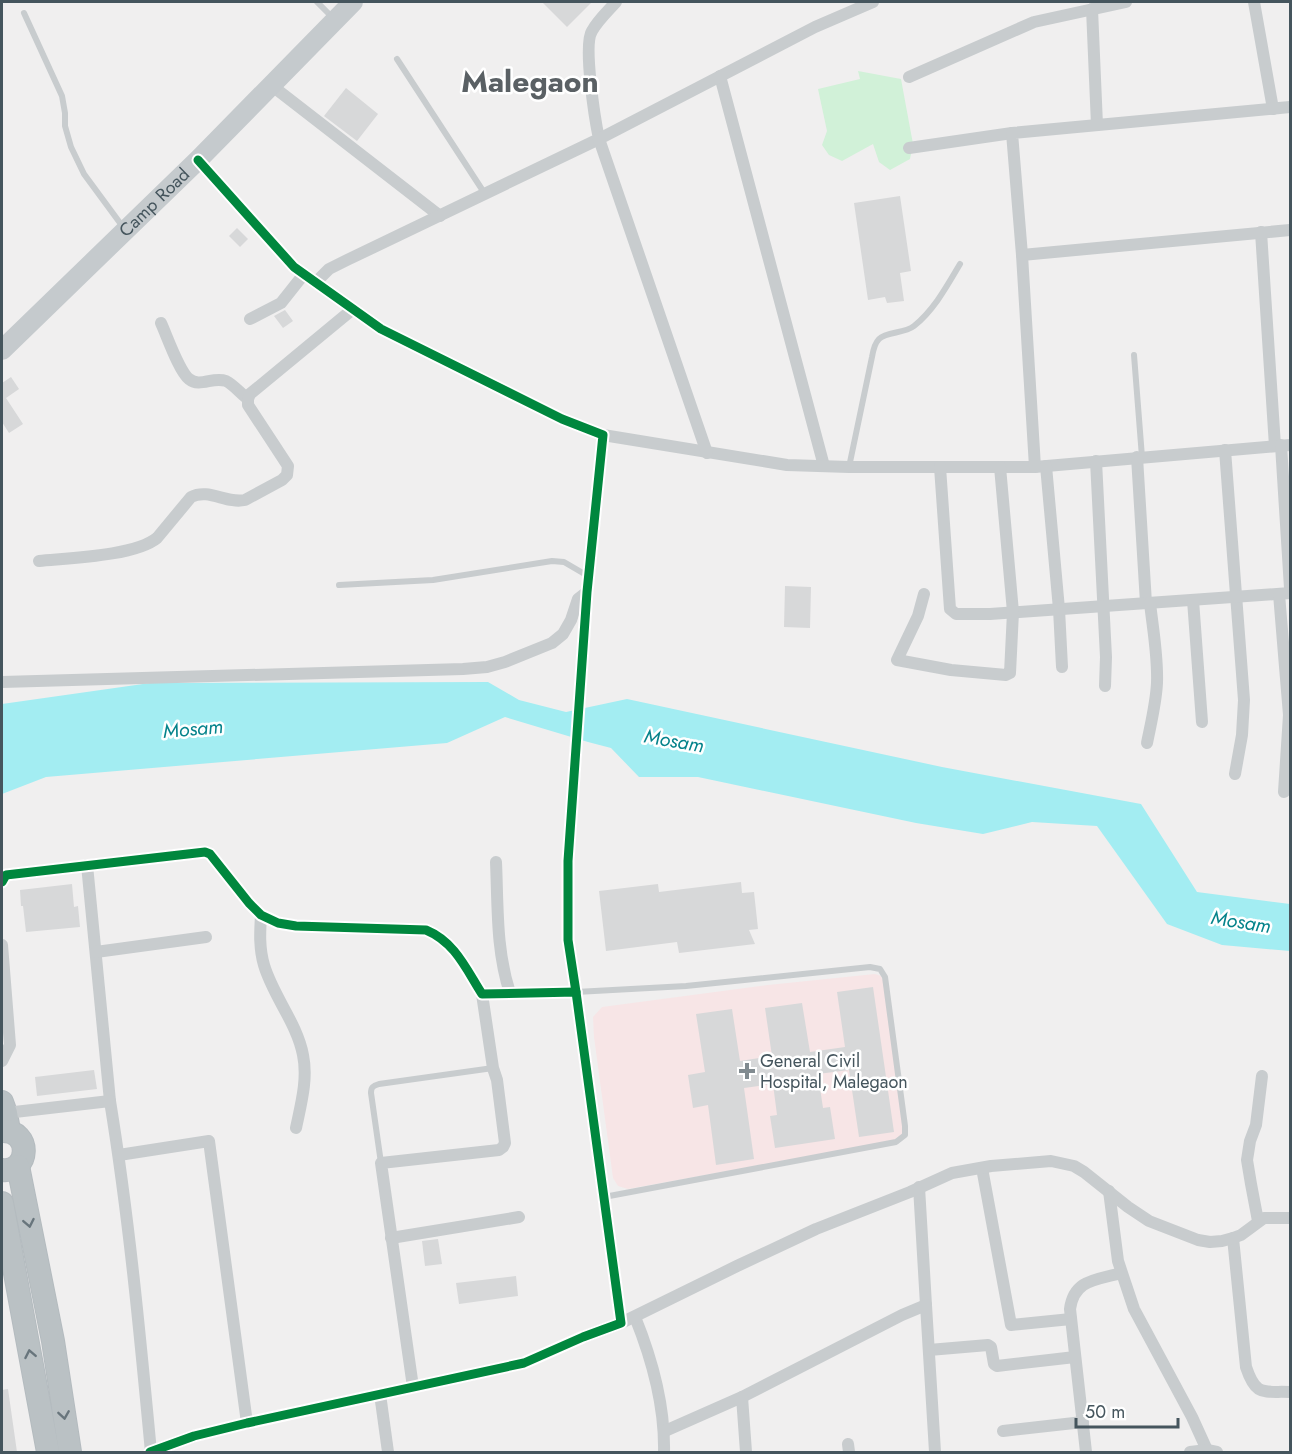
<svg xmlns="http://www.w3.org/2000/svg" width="1292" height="1454" font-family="Jost,sans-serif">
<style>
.medical{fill:#f7e5e6}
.green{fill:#d1f1d8}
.water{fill:#a3edf2}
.building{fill:#d7d8d9}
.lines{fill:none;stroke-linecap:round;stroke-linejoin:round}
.highway-casing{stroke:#b4bbbf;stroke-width:24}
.lane{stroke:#c8ccce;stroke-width:6}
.street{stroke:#c8ccce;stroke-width:12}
.primary{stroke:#c5cacd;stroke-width:20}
.highway{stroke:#bac1c4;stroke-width:22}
.cycleway-casing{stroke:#fff;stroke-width:13}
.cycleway{stroke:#00873e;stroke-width:9}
.oneway{stroke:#68757c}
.poi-dot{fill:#818b90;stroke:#fff;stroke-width:2}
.labels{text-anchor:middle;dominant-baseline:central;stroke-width:5;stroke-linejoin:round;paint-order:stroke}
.street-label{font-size:18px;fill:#45555d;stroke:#fff}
.poi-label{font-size:18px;fill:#45555d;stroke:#fff;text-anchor:start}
.water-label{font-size:20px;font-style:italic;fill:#05838b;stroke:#fff}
.town-label{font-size:30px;font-weight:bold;fill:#5a6064;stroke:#fff}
</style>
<rect width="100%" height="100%" fill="#f0efef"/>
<polygon class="medical" points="875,974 881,976 883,981 901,1105 903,1134 896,1140 628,1189 618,1186 613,1178 594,1037 593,1017 602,1007 768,985"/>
<polygon class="green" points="858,71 901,79 913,144 910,159 890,170 879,162 873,144 842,161 829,155 822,145 827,131 818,89 860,79"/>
<polygon class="water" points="488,682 519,700 566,712 627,699 942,767 1141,804 1197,892 1290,904 1290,951 1222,945 1167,924 1097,826 1032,822 983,834 916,823 698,777 639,777 611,748 588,742 505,717 447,743 46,777 2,794 2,704 150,683"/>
<g class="building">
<polygon points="542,2 592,2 567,27"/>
<polygon points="346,88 378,114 357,141 324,116"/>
<polygon points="900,196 911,271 900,273 904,301 887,303 885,297 868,300 854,203"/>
<polygon points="237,228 248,239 240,247 229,236"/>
<polygon points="285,310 293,321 283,328 274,316"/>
<polygon points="11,377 19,389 6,398 23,424 9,433 2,422 2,383"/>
<polygon points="785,586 811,587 810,628 784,627"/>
<polygon points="741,882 742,893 754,892 758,929 749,930 755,944 679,953 677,942 606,951 599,891 658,884 659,892"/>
<polygon points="72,884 74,907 78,906 80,927 26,932 23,906 21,906 20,890"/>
<polygon points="873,987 894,1132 859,1137 849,1070 818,1074 823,1108 830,1107 835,1139 775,1148 770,1116 777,1115 773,1084 744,1088 754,1159 716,1165 708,1105 693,1108 688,1075 705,1072 696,1014 732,1009 740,1061 772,1056 765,1008 802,1003 810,1052 845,1047 837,992"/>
<polygon points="94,1070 97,1089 37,1096 35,1077"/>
<polygon points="438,1239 442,1264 425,1266 422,1241"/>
<polygon points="516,1276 518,1296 459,1304 456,1283"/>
<polygon points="8,1389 17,1452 2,1452 2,1390"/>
</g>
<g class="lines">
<g class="highway-casing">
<g id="highway">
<polyline points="2,1102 6,1113 9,1131"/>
<path d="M 2,1131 C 32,1130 30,1173 2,1170"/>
<polyline points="18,1166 53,1341 70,1452"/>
<polyline points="2,1203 48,1452"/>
</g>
</g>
<g class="lane">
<polyline points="317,2 333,18"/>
<polyline points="24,13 62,96 65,113 65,126 71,147 84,174 123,227"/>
<polyline points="397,59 485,194"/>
<polyline points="1134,355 1142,457"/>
<path d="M 849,467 L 872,357 C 873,351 875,343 879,339 C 887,331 904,334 914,326 C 934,310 947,286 960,264"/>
<polyline points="339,585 433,580 552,561 564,562 588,576"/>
<polyline points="576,992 686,986 870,967 880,969 885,977 905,1126 905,1135 896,1142 604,1197"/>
<path d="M 381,1163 L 371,1093 C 371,1087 373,1086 379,1084 L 493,1068"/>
</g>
<g class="street">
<polyline points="1254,2 1273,109"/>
<polyline points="1092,9 1097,125"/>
<polyline points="720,76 824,466"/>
<polyline points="909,77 1034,22 1126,2"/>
<polyline points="271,85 440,216"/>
<polyline points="909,148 1012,133"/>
<polyline points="198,160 294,267 381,329 562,419 603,435 587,592 568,861 568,940 576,992"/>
<polyline points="1261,232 1275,446"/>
<polyline points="1022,255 1012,133 1290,107"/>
<path d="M 316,282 L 329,269 L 347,260 L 599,139 C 595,120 583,44 592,31 C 598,20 608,11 616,2"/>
<polyline points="250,319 281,303 304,274"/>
<path d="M 161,323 C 167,336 179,371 189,379 C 200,388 213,376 226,381 C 234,385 241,394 248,399"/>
<polyline points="603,435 787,465 849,467 1035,467 1290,445"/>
<polyline points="1281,445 1290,588"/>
<polyline points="1225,450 1244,700 1242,735 1235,774"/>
<polyline points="707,453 599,139 815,27 873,2"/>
<polyline points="1137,457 1146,603"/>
<polyline points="1096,461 1106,657 1105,686"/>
<polyline points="1046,466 1059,609 1062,667"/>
<polyline points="940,467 950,609 956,614 990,614 1290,593"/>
<polyline points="1035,467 1022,255 1290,230"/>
<path d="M 39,561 C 69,558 135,556 157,538 L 191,497 C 209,488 226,504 245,500 L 282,480 L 287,475 L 288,466 L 248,405 L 248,399 L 250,394 L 353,309"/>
<polyline points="924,594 918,616 897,660 951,670 1006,675 1010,673 1013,612 1000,467"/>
<polyline points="1279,594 1289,715 1284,792"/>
<polyline points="1193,600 1202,722"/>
<polyline points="2,682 463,669 487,667 505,662 552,643 563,634 571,620 578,599 587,592"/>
<path d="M 1147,743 C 1151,723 1156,703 1157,683 C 1158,656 1153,630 1150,603"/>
<path d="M 496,862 C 498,907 496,950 510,993"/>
<polyline points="87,865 110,1101"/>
<path d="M 2,882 L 6,875 L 205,852 L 210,854 L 249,903 L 261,915 L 278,923 L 296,926 L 426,930 C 455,942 466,969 482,994 L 576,992 L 621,1323 L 583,1337 L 524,1363 L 247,1423 L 194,1436 L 150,1452"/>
<path d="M 261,915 C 260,932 259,948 264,965 C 273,996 297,1023 303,1055 C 308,1079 301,1104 296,1128"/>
<polyline points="2,945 10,1045 2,1061"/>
<polyline points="96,952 206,937"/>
<path d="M 6,1113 L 110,1101 C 129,1218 140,1335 151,1452"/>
<polyline points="119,1155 209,1141 247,1423"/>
<polyline points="982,1168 1011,1325 1071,1319"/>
<polyline points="919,1187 926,1305"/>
<polyline points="1109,1191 1118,1261 1134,1309 1192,1417 1207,1450"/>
<polyline points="1258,1221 1251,1184 1247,1160 1250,1141 1256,1125 1262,1076"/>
<polyline points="391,1238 519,1217"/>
<path d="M 1233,1238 L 1246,1367 C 1256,1397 1263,1391 1290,1392"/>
<path d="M 635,1317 C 652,1359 665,1406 664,1452"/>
<polyline points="621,1323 737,1266 816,1229 910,1192 952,1173 991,1166 1051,1161 1074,1166 1084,1172 1128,1207 1149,1221 1198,1240 1210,1242 1222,1241 1233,1238 1241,1235 1264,1218 1290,1218"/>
<polyline points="929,1350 988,1345 991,1347 994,1364 997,1366 1075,1357"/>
<polyline points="413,1387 381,1163 499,1150 503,1147 505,1143 497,1080 493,1068 482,994"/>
<polyline points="380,1394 388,1452"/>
<polyline points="742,1397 902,1315 926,1305 935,1452"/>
<polyline points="665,1431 742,1397 746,1452"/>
<polyline points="1003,1431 1083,1422"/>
<polyline points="848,1444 849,1452"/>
<path d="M 1086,1452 L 1070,1309 C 1074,1279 1097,1280 1121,1273"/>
<polyline points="1190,1452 1207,1450 1217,1452"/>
</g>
<path class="primary" id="s1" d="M 2,350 L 198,160 L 353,2"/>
<use href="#highway" class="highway"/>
<g class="cycleway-casing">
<g id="cycleway">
<polyline points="198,160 294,267 381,329 562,419 603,435 587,592 568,861 568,940 576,992"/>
<path d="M 2,882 L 6,875 L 205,852 L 210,854 L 249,903 L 261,915 L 278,923 L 296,926 L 426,930 C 455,942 466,969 482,994 L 576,992 L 621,1323 L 583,1337 L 524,1363 L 247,1423 L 194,1436 L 150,1452"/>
</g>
</g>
<use href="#cycleway" class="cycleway"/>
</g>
<defs><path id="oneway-chevron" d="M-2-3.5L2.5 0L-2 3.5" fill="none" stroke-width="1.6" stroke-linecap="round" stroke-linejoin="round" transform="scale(1.5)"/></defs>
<g class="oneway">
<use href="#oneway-chevron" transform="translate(29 1223) rotate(79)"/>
<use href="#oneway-chevron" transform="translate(30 1354) rotate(-101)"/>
<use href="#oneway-chevron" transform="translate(64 1415) rotate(81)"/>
</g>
<path class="poi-dot" d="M744 1062h6v6h6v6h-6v6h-6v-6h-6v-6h6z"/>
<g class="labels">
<g class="street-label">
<text stroke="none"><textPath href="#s1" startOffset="212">Camp Road</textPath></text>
</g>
<g class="poi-label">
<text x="760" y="1061">General Civil<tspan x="760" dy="21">Hospital, Malegaon</tspan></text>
</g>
<g class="water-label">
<text transform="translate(193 729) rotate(-5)">Mosam</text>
<text transform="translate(674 741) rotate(10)">Mosam</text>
<text transform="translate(1241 922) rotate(9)">Mosam</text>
</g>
<g class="town-label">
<text x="530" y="81">Malegaon</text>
</g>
</g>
<rect width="1292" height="1454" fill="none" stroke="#45555d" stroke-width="6"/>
<path d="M1076 1418v9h102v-9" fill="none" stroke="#45555d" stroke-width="3"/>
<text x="1085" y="1418" font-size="18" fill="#45555d" stroke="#ffffff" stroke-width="4.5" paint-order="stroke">50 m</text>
</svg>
